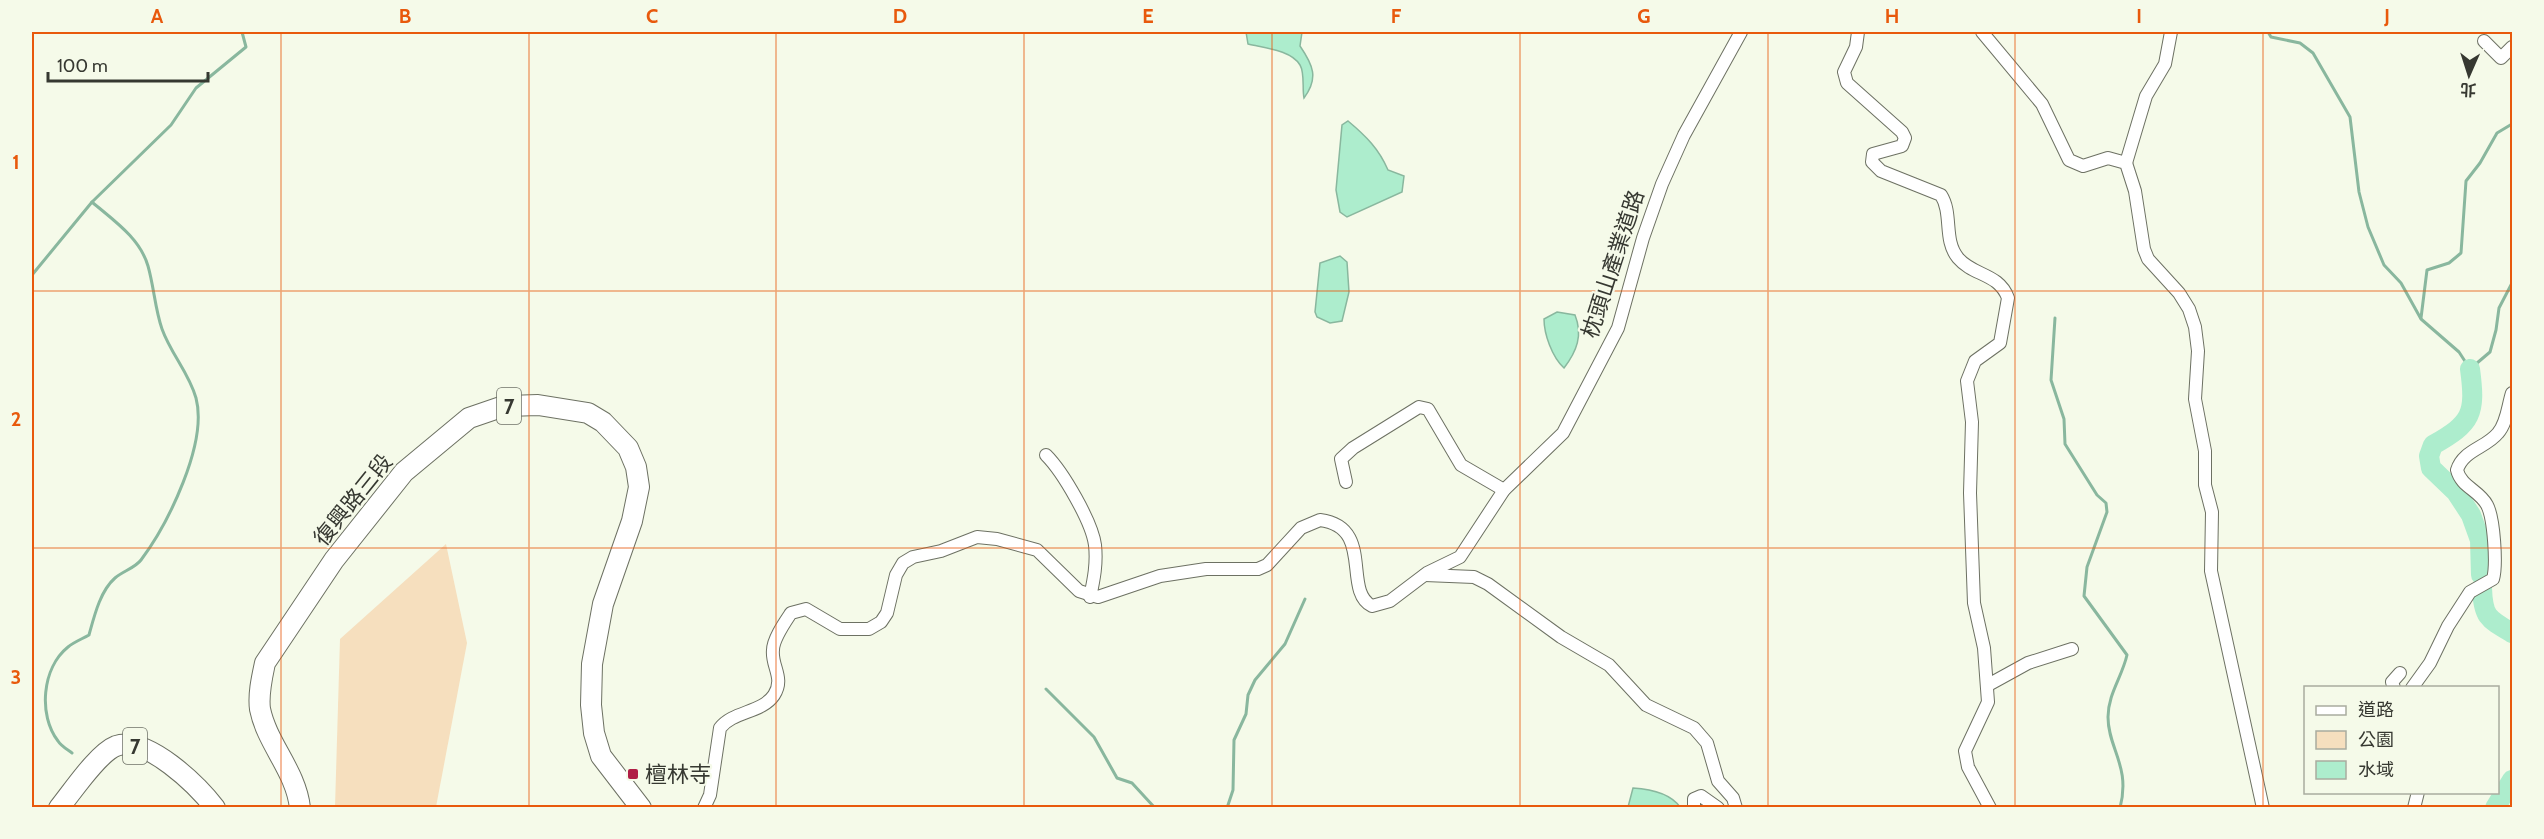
<svg xmlns="http://www.w3.org/2000/svg" width="2544" height="839" font-family="Cabin,'Noto Sans TC',sans-serif">
<style>
.green{fill:#f6dfbe}
.water{fill:#adedcd;stroke:#89b79e;stroke-width:1.5}
.lines{fill:none;stroke-linecap:round;stroke-linejoin:round}
.stream{stroke:#89b79e;stroke-width:3}
.river{stroke:#adedcd;stroke-width:20}
.street-casing{stroke:#6d7163;stroke-width:14}
.primary-casing{stroke:#6d7163;stroke-width:22}
.street{stroke:#fff;stroke-width:12}
.primary{stroke:#fff;stroke-width:20}
.grid{fill:none;stroke:#e8590c;stroke-width:1.5;stroke-opacity:0.55}
.poi-dot{fill:#b01d45;stroke:#f5fae9;stroke-width:2}
.labels{text-anchor:middle;dominant-baseline:central;stroke-width:4.5;stroke-linejoin:round;paint-order:stroke}
.shield{fill:#f5fae9;stroke:#6f7268;stroke-width:1.5}
.shield-label{font-size:21px;font-weight:bold;fill:#363831}
.street-label{font-size:22px;fill:#363831;stroke:#f5fae9}
.poi-label{font-size:22px;fill:#363831;stroke:#f5fae9;text-anchor:start}
.neatline{fill:none;stroke:#e8590c;stroke-width:2}
.grid-label{font-size:20px;text-anchor:middle;font-weight:bold;fill:#e8590c}
</style>
<rect width="100%" height="100%" fill="#f5fae9"/>
<polygon class="green" points="446,544 467,643 436,807 335,807 340,639"/>
<g class="water">
<path d="M 1246,32 L 1302,32 L 1300,46 C 1313,65 1319,78 1304,98 C 1302,89 1305,73 1300,65 C 1291,50 1264,48 1248,44 Z"/>
<path d="M 1348,121 C 1366,136 1379,149 1388,170 L 1404,176 L 1402,192 L 1347,217 L 1340,212 L 1336,190 L 1342,125 Z"/>
<polygon points="1340,256 1347,262 1349,292 1342,321 1330,323 1317,317 1315,312 1320,263"/>
<path d="M 1557,312 L 1575,315 C 1583,335 1577,351 1564,368 C 1552,357 1544,334 1544,319 Z"/>
<path d="M 1633,788 C 1649,789 1670,793 1680,807 L 1628,807 Z"/>
</g>
<g class="lines">
<g class="stream">
<polyline points="2268,32 2271,37 2300,43 2313,53 2350,117 2359,192 2368,227 2384,265 2401,283 2421,319 2459,352 2470,369 2490,352 2496,330 2499,308 2512,283"/>
<polyline points="32,275 92,202 171,125 196,88 246,47 242,32"/>
<path d="M 2055,318 L 2051,380 L 2064,419 L 2065,444 L 2097,495 L 2106,503 L 2107,512 L 2087,567 L 2084,596 L 2127,655 C 2122,677 2108,694 2108,717 C 2108,749 2131,766 2120,808"/>
<polyline points="2421,318 2427,270 2449,263 2461,253 2466,181 2480,163 2497,133 2512,124"/>
<polyline points="1046,689 1094,737 1117,778 1132,783 1155,808"/>
<path d="M 72,753 C 68,750 61,746 58,741 C 38,715 42,668 68,647 C 74,642 82,639 89,635 C 94,617 100,591 115,578 C 123,571 135,568 141,560 C 168,524 208,443 196,398 C 189,373 171,354 162,329 C 155,309 154,287 148,266 C 140,238 113,220 92,202"/>
<polyline points="1227,808 1233,790 1234,740 1246,714 1248,695 1255,680 1285,644 1305,599"/>
</g>
<g class="river">
<path d="M 2470,369 C 2476,414 2472,423 2433,445 L 2429,456 L 2431,468 L 2456,492 L 2471,515 L 2480,540 L 2481,575"/>
<path d="M 2482,588 C 2483,617 2488,619 2512,633"/>
<polyline points="2495,808 2512,780"/>
</g>
<g class="street-casing">
<g id="street">
<path d="M 1858,32 L 1856,47 L 1844,72 L 1847,83 L 1902,132 L 1905,138 L 1902,146 L 1873,154 L 1872,162 L 1881,171 L 1941,195 C 1953,214 1943,240 1958,258 C 1973,276 1999,273 2008,298 L 2000,343 L 1975,361 L 1967,381 L 1972,422 L 1970,493 L 1974,603 L 1984,648 L 1988,702 L 1965,751 L 1968,767 L 1990,808"/>
<polyline points="1982,32 2042,104 2069,160 2083,166 2108,158 2126,163 2135,191 2144,249 2148,259 2179,293 2189,309 2195,327 2198,351 2195,399 2205,451 2205,485 2212,512 2211,571 2263,808"/>
<polyline points="2484,41 2501,58 2512,47"/>
<polyline points="2126,163 2146,96 2165,64 2171,32"/>
<path d="M 1046,455 C 1063,472 1092,522 1095,545 C 1097,563 1094,579 1090,597"/>
<polyline points="1346,482 1341,459 1353,448 1419,407 1428,409 1461,465 1504,490"/>
<polyline points="1425,575 1474,577 1488,584 1561,637 1609,665 1646,705 1694,728 1707,743 1718,781 1733,798 1736,808"/>
<polyline points="1988,685 2028,663 2072,649"/>
<polyline points="2394,688 2392,682 2400,673"/>
<path d="M 2412,688 L 2430,663 L 2448,626 L 2470,592 L 2493,579 C 2497,565 2494,518 2487,505 C 2479,490 2461,487 2457,470 C 2463,450 2486,448 2498,433 C 2507,423 2508,405 2512,393"/>
<path d="M 704,808 L 710,795 L 720,728 C 733,711 762,713 774,695 C 785,678 771,666 773,650 C 773,639 785,622 791,613 L 806,609 L 840,629 L 869,629 L 881,622 L 887,613 L 896,575 L 903,563 L 913,557 L 941,551 L 977,537 L 997,539 L 1037,550 L 1079,591 L 1098,597 L 1160,576 L 1206,569 L 1258,569 L 1267,565 L 1301,528 L 1320,520 C 1375,527 1342,591 1372,606 L 1390,601 L 1427,573 L 1460,557 L 1504,490 L 1563,433 L 1618,328 L 1643,238 L 1662,184 L 1684,135 L 1741,32"/>
<polyline points="1694,808 1694,799 1701,796 1718,808"/>
<polyline points="2414,808 2418,792"/>
</g>
</g>
<g class="primary-casing">
<g id="primary">
<path d="M 59,808 C 72,792 98,753 116,746 C 147,735 198,786 215,808"/>
<path d="M 300,808 C 296,771 267,744 260,709 C 258,694 262,677 265,663 L 334,560 L 404,472 L 469,418 L 504,406 L 538,405 L 588,413 L 603,422 L 628,448 L 636,467 L 639,487 L 632,521 L 603,604 L 592,664 L 591,705 L 594,733 L 601,756 L 641,808"/>
</g>
</g>
<use href="#street" class="street"/>
<use href="#primary" class="primary"/>
</g>
<path class="grid" d="M 281,32 L 281,808M 529,32 L 529,808M 776,32 L 776,808M 1024,32 L 1024,808M 1272,32 L 1272,808M 1520,32 L 1520,808M 1768,32 L 1768,808M 2015,32 L 2015,808M 2263,32 L 2263,808M 32,291 L 2512,291M 32,548 L 2512,548"/>
<rect class="poi-dot" x="627" y="768" width="12" height="12" rx="3"/>
<g class="labels">
<g class="shield">
<rect x="497" y="388" width="24" height="36" rx="4.5"/>
<rect x="123" y="728" width="24" height="36" rx="4.5"/>
</g>
<g class="shield-label">
<text x="509" y="406">7</text>
<text x="135" y="746">7</text>
</g>
<g class="street-label">
<text transform="translate(1613 264) rotate(-72)">枕頭山產業道路</text>
<text transform="translate(353 500) rotate(-51)">復興路三段</text>
</g>
<g class="poi-label">
<text x="645" y="774">檀林寺</text>
</g>
</g>
<rect width="2544" height="839" fill="none" stroke="#f5fae9" stroke-width="66"/>
<rect x="2304" y="686" width="195" height="108" fill="#f5fae9" stroke="#a9ac9f" stroke-width="1.5"/>
<rect x="2316" y="706" width="30" height="9" fill="#ffffff" stroke="#a9ac9f" stroke-width="1.5"/>
<text x="2358" y="716" font-size="18" fill="#363831">道路</text>
<rect x="2316" y="731" width="30" height="18" fill="#f6dfbe" stroke="#a9ac9f" stroke-width="1.5"/>
<text x="2358" y="746" font-size="18" fill="#363831">公園</text>
<rect x="2316" y="761" width="30" height="18" fill="#adedcd" stroke="#a9ac9f" stroke-width="1.5"/>
<text x="2358" y="776" font-size="18" fill="#363831">水域</text>
<g transform="translate(2469 75) rotate(183)" stroke="#f5fae9" stroke-width="4.5" paint-order="stroke">
<path d="M0-4.5L10 22L0 15L-10 22Z" fill="#363831"/>
<text y="-9" font-size="16" font-weight="bold" text-anchor="middle" fill="#363831">北</text>
</g>
<path d="M48 72v9h160v-9" fill="none" stroke="#363831" stroke-width="3"/>
<text x="57" y="72" font-size="18" fill="#363831" stroke="#f5fae9" stroke-width="4.5" paint-order="stroke">100 m</text>
<rect x="33" y="33" width="2478" height="773" class="neatline"/>
<g class="grid-label">
<text x="157" y="23">A</text>
<text x="405" y="23">B</text>
<text x="652" y="23">C</text>
<text x="900" y="23">D</text>
<text x="1148" y="23">E</text>
<text x="1396" y="23">F</text>
<text x="1644" y="23">G</text>
<text x="1892" y="23">H</text>
<text x="2139" y="23">I</text>
<text x="2387" y="23">J</text>
<text x="16" y="169">1</text>
<text x="16" y="426">2</text>
<text x="16" y="684">3</text>
</g>
</svg>
